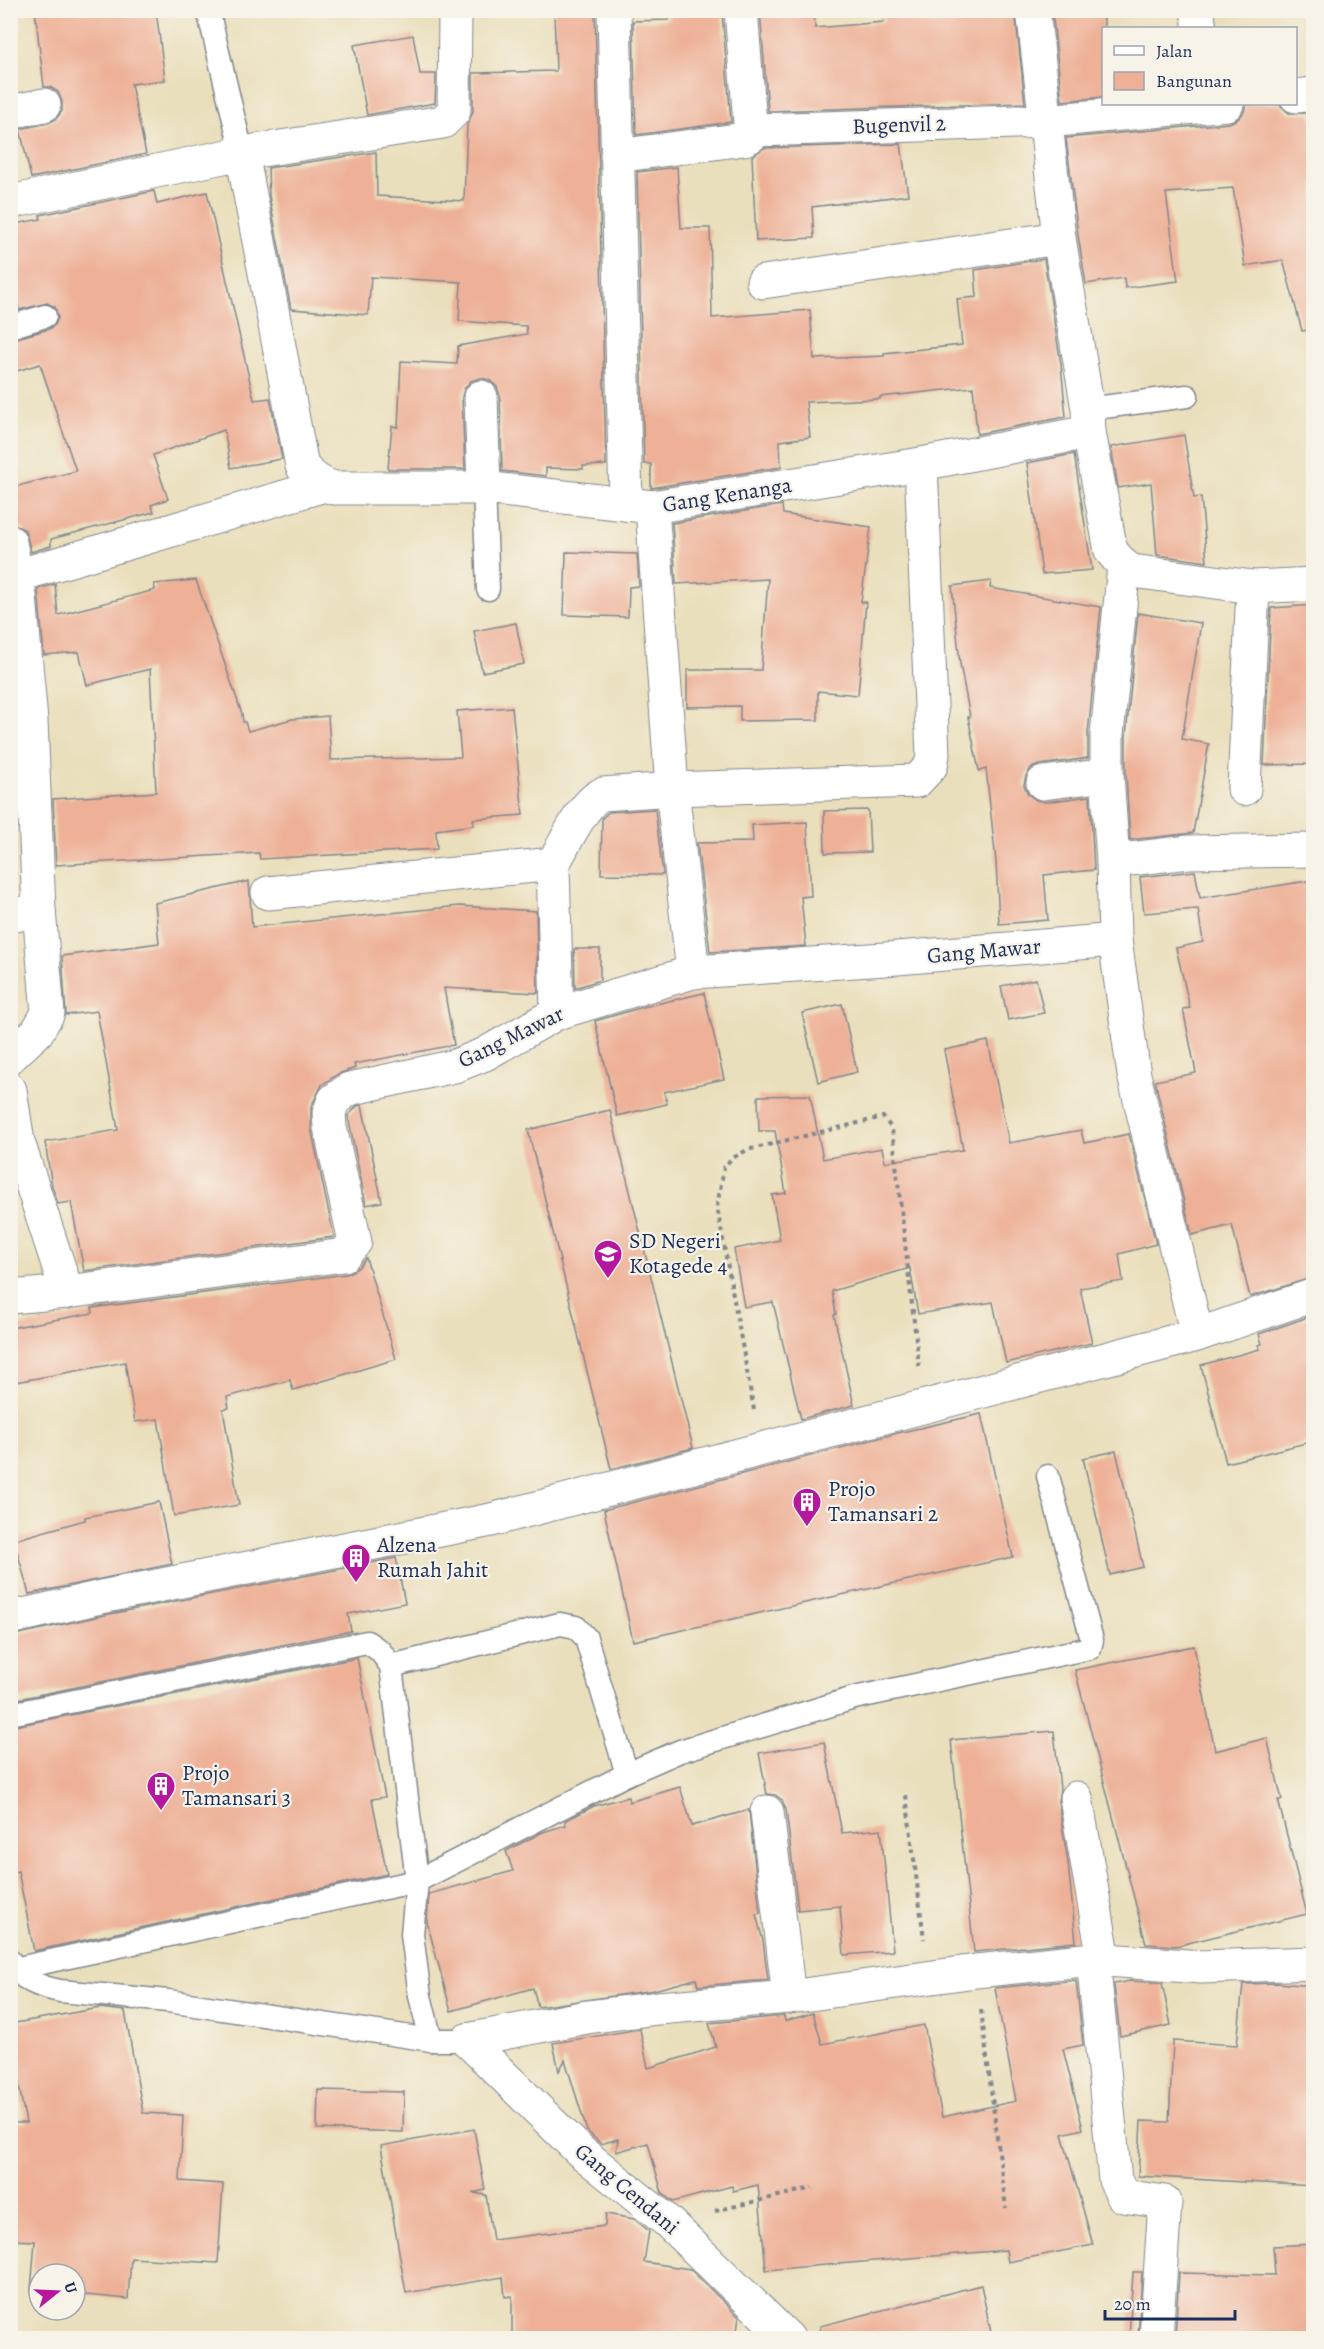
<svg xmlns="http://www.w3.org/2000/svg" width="1324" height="2349" font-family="Alegreya,serif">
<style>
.building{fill:#eeb198}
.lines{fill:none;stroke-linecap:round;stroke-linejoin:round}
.service-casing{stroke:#82878d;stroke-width:25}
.minor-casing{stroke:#82878d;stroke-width:35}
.path{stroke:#82878d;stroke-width:4;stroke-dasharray:4.5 4.5;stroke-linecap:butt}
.service{stroke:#fff;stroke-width:22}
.minor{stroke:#fff;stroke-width:33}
.labels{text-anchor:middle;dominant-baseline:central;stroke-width:4.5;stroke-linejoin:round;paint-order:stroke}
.street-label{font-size:22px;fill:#1b2f5e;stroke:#f7f3e8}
.poi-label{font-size:22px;fill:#1b2f5e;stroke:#f7f3e8;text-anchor:start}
</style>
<rect width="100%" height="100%" fill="#f7f3e8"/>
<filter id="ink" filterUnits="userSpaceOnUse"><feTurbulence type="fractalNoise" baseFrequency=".0167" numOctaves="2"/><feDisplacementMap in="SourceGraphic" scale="12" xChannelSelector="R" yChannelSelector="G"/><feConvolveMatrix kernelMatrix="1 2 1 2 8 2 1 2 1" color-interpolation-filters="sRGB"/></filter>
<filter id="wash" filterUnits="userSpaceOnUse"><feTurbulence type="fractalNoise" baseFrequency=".008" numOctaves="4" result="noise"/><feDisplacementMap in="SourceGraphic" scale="24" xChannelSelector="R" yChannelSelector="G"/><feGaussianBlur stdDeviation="1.35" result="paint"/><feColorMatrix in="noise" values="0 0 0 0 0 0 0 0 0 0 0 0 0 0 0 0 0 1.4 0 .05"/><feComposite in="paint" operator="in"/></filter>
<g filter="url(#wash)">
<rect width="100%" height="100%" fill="#eadfbc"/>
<g id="blocks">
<g class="building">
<polygon points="35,10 156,10 165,80 131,84 146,154 31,178 20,129 48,123 56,119 62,111 62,102 58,92 50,87 44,87"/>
<polygon points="554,10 595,10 606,465 583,466 583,469 546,468 546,476 502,471 500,396 497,387 489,380 481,378 471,381 464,389 462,397 465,469 388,469 392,426 398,427 401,361 457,364 458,346 527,334 526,326 459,321 461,282 371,277 368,315 291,309 269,196 268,168 376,152 377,196 464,201 467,125 473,111 473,73 556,71"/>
<polygon points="760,10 814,10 815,28 884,22 883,10 1015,10 1025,103 768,111"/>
<polygon points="1052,10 1104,10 1104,97 1062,101"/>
<polygon points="722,12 731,122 636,135 633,21 669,20 668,14"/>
<polygon points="413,35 420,74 436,74 435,103 367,115 354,45"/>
<polygon points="1246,104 1279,104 1289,113 1310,113 1314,137 1314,329 1302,331 1283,260 1245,266 1233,188 1166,193 1178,281 1125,288 1124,278 1086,284 1078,235 1066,138 1229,123 1238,119 1244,112"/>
<polygon points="901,144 908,195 812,207 814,238 756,241 752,156 764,148"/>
<polygon points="677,167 681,228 710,228 712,318 810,310 814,359 884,356 884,353 962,345 957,299 977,297 975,270 1044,259 1061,364 1066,417 977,434 973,387 880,397 880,399 806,402 810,437 780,441 781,467 651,488 651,464 644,464 637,172"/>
<polygon points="154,191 157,204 207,192 254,400 270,398 282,459 231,468 224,430 153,455 168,499 151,505 154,512 51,539 51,546 31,552 25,530 13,524 10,513 10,488 76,471 40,364 10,373 10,340 49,329 55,325 58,318 55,307 47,303 19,310 10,269 10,225 41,219 40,215"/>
<polygon points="1184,435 1194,498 1201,497 1207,562 1157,555 1151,483 1118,488 1111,447"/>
<polygon points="1074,454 1092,570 1042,574 1027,463"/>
<polygon points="782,505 783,514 871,527 861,602 866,602 858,695 818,691 818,720 740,721 740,706 687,707 687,670 761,670 768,579 676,584 672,523"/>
<polygon points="566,552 637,554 639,586 629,587 628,617 564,615"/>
<polygon points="196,580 242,714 243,722 245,722 248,731 292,719 328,716 331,760 461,757 457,711 512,707 523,815 473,819 474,825 436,830 437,849 260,859 259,853 56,865 53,799 156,792 150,669 87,685 79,652 44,655 38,589 55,584 58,615 155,590 154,584"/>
<polygon points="991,581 990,588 1101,607 1088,733 1088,758 1040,765 1031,768 1026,776 1024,785 1028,794 1036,800 1045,802 1090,796 1094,870 1044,875 1048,920 999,924 996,862 986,769 979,771 968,717 970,717 960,664 952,586"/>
<polygon points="1314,605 1314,764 1264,765 1271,608"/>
<polygon points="1138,613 1201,623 1182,739 1209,744 1193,833 1130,840 1126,774 1126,736"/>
<polygon points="516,623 524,664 482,672 474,631"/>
<polygon points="655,809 663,875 601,874 602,818 609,812"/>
<polygon points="868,810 870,852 825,853 824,811"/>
<polygon points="807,822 811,896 801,897 806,946 710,952 697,843 753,842 752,825"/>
<polygon points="1195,871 1200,898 1314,880 1314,1038 1305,1039 1314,1078 1314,1277 1250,1297 1232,1225 1192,1235 1155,1081 1196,1073 1183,1009 1190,1008 1176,948 1203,942 1198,909 1144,913 1140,877"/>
<polygon points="249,881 252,927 460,906 536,911 538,993 444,988 454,1045 354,1064 355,1068 338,1074 322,1085 311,1107 311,1128 334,1237 84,1271 71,1202 58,1204 52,1186 45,1142 118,1130 97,1011 66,1015 62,956 159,943 155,903"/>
<polygon points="574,949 600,949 600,980 575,988"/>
<polygon points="1036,979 1044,1013 1008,1020 1001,986"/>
<polygon points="704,993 724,1079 664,1092 667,1104 617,1116 595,1021 643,1007"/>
<polygon points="842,1004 857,1072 818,1082 802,1013"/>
<polygon points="988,1041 1009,1143 1081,1130 1084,1143 1129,1134 1156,1244 1119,1254 1123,1281 1080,1288 1092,1343 1006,1363 993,1302 918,1314 910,1268 832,1291 836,1314 834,1315 854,1405 801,1419 773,1302 744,1307 734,1249 780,1240 772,1195 786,1193 775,1131 759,1131 758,1096 810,1095 823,1159 882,1148 885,1162 963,1150 944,1050"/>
<polygon points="362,1105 382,1202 366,1205 348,1116 357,1106"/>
<polygon points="610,1110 693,1448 611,1469 528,1130"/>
<polygon points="366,1258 396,1359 293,1390 290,1380 227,1397 229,1408 223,1409 239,1505 174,1516 158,1419 135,1422 125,1362 10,1383 10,1328 93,1313 92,1308 346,1274 358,1268"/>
<polygon points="1314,1315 1314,1441 1226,1463 1201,1365 1260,1349 1258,1345 1262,1344 1259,1334"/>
<polygon points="981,1414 1013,1557 633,1641 604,1510 898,1433"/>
<polygon points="1116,1451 1143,1567 1110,1575 1083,1458"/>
<polygon points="159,1502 172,1564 29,1594 14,1540 85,1520 85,1517"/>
<polygon points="396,1558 405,1603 348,1614 351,1631 13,1700 10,1684 10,1636 105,1615"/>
<polygon points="1194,1646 1215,1751 1267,1738 1282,1800 1278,1800 1307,1914 1176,1946 1146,1944 1075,1670"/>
<polygon points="357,1658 385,1797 372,1799 387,1874 34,1951 18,1871 10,1873 10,1727"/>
<polygon points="1054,1731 1060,1789 1058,1801 1068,1863 1076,1942 974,1952 951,1740"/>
<polygon points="824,1742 842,1833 881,1829 893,1951 844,1955 840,1906 798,1910 786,1810 782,1800 775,1795 767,1794 759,1753"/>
<polygon points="680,1787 692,1826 749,1810 760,1913 756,1914 763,1941 768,1980 698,1986 696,1979 654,1990 538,2007 533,1988 451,2011 427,1922 429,1894 513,1871 506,1851 543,1832 566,1825 565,1821 594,1806 628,1797 629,1802"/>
<polygon points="1076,1980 1083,2045 1063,2049 1083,2129 1062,2134 1093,2245 1008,2262 1006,2250 766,2270 758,2185 733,2191 732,2186 673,2202 662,2193 648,2143 616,2152 618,2139 601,2144 587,2131 565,2060 559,2071 553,2043 640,2029 648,2068 716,2047 709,2023 784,2016 785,2021 813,2013 822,2044 924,2025 942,2117 1016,2101 995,1988"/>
<polygon points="1130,1981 1162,1983 1171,2025 1120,2036 1114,1984"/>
<polygon points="1277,1983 1314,1986 1314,2186 1138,2176 1141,2121 1169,2122 1173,2041 1237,2045 1243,1984"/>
<polygon points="100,2008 125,2011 143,2113 183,2115 180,2181 223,2184 218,2263 131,2258 128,2299 75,2294 75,2274 39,2274 39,2290 31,2290 35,2241 10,2240 10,2123 26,2123 10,2038 10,2024"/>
<polygon points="318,2090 404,2092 403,2132 317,2129"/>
<polygon points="474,2129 485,2190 473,2193 486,2195 493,2240 605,2226 606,2214 634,2219 649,2231 644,2262 690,2269 739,2317 736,2338 512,2338 512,2296 505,2297 503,2277 406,2293 381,2146"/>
<polygon points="1314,2244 1314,2338 1175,2338 1179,2273 1275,2275 1273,2246"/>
<polygon points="1133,2272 1142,2272 1138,2338 1129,2338"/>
<polygon points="981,2285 991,2333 971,2338 821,2338 820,2326"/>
</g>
</g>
</g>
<g filter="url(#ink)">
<use href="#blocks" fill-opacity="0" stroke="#82878d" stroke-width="1.5"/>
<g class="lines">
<g class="service-casing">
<g id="service">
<polyline points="208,10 242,153"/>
<polyline points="10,327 45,316"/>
<polyline points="1088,409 1187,396"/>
<polyline points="484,488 488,589"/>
<polyline points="391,1666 560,1624 576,1627 586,1638 627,1774"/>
<polyline points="10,1714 367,1642 380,1651 391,1666 417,1881 14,1969"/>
<path d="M 10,1961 C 20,1980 40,1987 60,1991 L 168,2001 L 431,2040 L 467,2040"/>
<polyline points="431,2040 420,1996 412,1934 417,1881 627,1774 680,1751 854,1698 1090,1648 1092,1640 1048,1476"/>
</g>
</g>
<g class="minor-casing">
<g id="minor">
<polyline points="614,10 626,504"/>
<polyline points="1033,10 1059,238 1088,409 1089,432 1111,551 1124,566 1132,571 1253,587 1314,584"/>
<polyline points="1197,10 1200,28"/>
<polyline points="1296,96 1314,94"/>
<polyline points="10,112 44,105"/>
<polyline points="752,130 1047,121 1227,104"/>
<path d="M 242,153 L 302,466 C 310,477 321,484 334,488 L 484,488 L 652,507 L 921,464 L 1089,432"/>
<polyline points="617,156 744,139 751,136 741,10"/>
<polyline points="10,202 242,153 443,122 454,111 455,10"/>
<polyline points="763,282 1059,238"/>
<polyline points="481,397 484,488"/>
<polyline points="652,507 672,789 693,972"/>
<polyline points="10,542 20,596 31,721 39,910 48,1013 37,1032 10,1057"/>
<polyline points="1124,566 1107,735 1107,775 1113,861 1115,940 1134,1075 1197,1335"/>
<polyline points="16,576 325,485"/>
<polyline points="1043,783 1107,775"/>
<polyline points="1244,789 1253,587"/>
<polyline points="1113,861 1189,852 1314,850"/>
<polyline points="553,864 557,1013"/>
<path d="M 268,893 L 553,864 C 564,846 583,801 603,794 L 672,789 L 917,781 L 931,766 L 933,755 L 921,464"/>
<polyline points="10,916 39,910"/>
<polyline points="10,1090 18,1142 67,1292"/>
<polyline points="10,1297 67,1292 344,1255 355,1242 330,1127 329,1113 334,1100 349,1089 455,1066 485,1054 557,1013 693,972 885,959 1115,940"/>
<polyline points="10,1618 101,1597 491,1520 1197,1335 1314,1295"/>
<polyline points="1076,1798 1104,1960"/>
<polyline points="767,1812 789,1997"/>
<polyline points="1093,1959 1115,2180 1123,2196 1165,2202 1156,2338"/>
<polyline points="467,2040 587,2017 658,2008 789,1997 976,1971 1093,1959 1201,1967 1314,1963"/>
<polyline points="467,2040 580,2151 668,2222 788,2338"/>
</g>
</g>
<g class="path">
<polyline points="754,1410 717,1207 724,1167 731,1159 747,1150 883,1117 892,1129 919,1366"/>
<polyline points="906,1795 924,1939"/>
<polyline points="981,2010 1006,2208"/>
<polyline points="715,2211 812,2188"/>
</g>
<use href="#service" class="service"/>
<use href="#minor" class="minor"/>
</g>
</g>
<defs>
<g id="school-pin" transform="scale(1.5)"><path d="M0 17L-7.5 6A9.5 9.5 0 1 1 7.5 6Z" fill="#b5179e" stroke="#f7f3e8"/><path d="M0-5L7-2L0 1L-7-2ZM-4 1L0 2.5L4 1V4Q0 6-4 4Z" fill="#fff"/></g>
<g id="building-pin" transform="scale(1.5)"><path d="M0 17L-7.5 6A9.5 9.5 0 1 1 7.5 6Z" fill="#b5179e" stroke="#f7f3e8"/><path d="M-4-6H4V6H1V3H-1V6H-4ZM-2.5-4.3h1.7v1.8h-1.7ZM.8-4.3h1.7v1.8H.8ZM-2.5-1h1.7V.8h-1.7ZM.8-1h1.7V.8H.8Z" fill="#fff"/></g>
</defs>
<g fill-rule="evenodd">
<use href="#school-pin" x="608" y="1254"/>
<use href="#building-pin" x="807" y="1502"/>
<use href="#building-pin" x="356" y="1558"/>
<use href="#building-pin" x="161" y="1786"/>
</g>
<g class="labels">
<g class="street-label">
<text transform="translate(899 125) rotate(-2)">Bugenvil 2</text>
<text transform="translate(727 495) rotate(-9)">Gang Kenanga</text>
<text transform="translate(984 951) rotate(-5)">Gang Mawar</text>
<text transform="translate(511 1037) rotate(-26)">Gang Mawar</text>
<text transform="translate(627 2189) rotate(40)">Gang Cendani</text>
</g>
<g class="poi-label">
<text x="629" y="1241">SD Negeri<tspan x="629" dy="25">Kotagede 4</tspan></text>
<text x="828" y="1489">Projo<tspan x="828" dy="25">Tamansari 2</tspan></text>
<text x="377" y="1545">Alzena<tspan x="377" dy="25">Rumah Jahit</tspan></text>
<text x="182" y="1773">Projo<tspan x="182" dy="25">Tamansari 3</tspan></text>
</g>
</g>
<rect width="1324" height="2349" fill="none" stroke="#f7f3e8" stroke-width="36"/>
<rect x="1102" y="27" width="195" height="78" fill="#f7f3e8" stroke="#9fa5b1" stroke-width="1.5"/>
<rect x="1114" y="46" width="30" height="9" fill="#ffffff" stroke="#9fa5b1" stroke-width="1.5"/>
<text x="1156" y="57" font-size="18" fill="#1b2f5e">Jalan</text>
<rect x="1114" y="72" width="30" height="18" fill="#eeb198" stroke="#9fa5b1" stroke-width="1.5"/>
<text x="1156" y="87" font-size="18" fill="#1b2f5e">Bangunan</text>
<g transform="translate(57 2292) rotate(72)"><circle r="28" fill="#f7f3e8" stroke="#9fa5b1" stroke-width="1.5"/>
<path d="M0-4.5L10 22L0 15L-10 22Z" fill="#b5179e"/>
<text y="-9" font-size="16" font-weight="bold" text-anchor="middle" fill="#1b2f5e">U</text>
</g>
<path d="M1105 2310v9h130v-9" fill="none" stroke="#1b2f5e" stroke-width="3"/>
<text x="1114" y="2310" font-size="18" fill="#1b2f5e" stroke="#f7f3e8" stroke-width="4.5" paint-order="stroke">20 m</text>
</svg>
